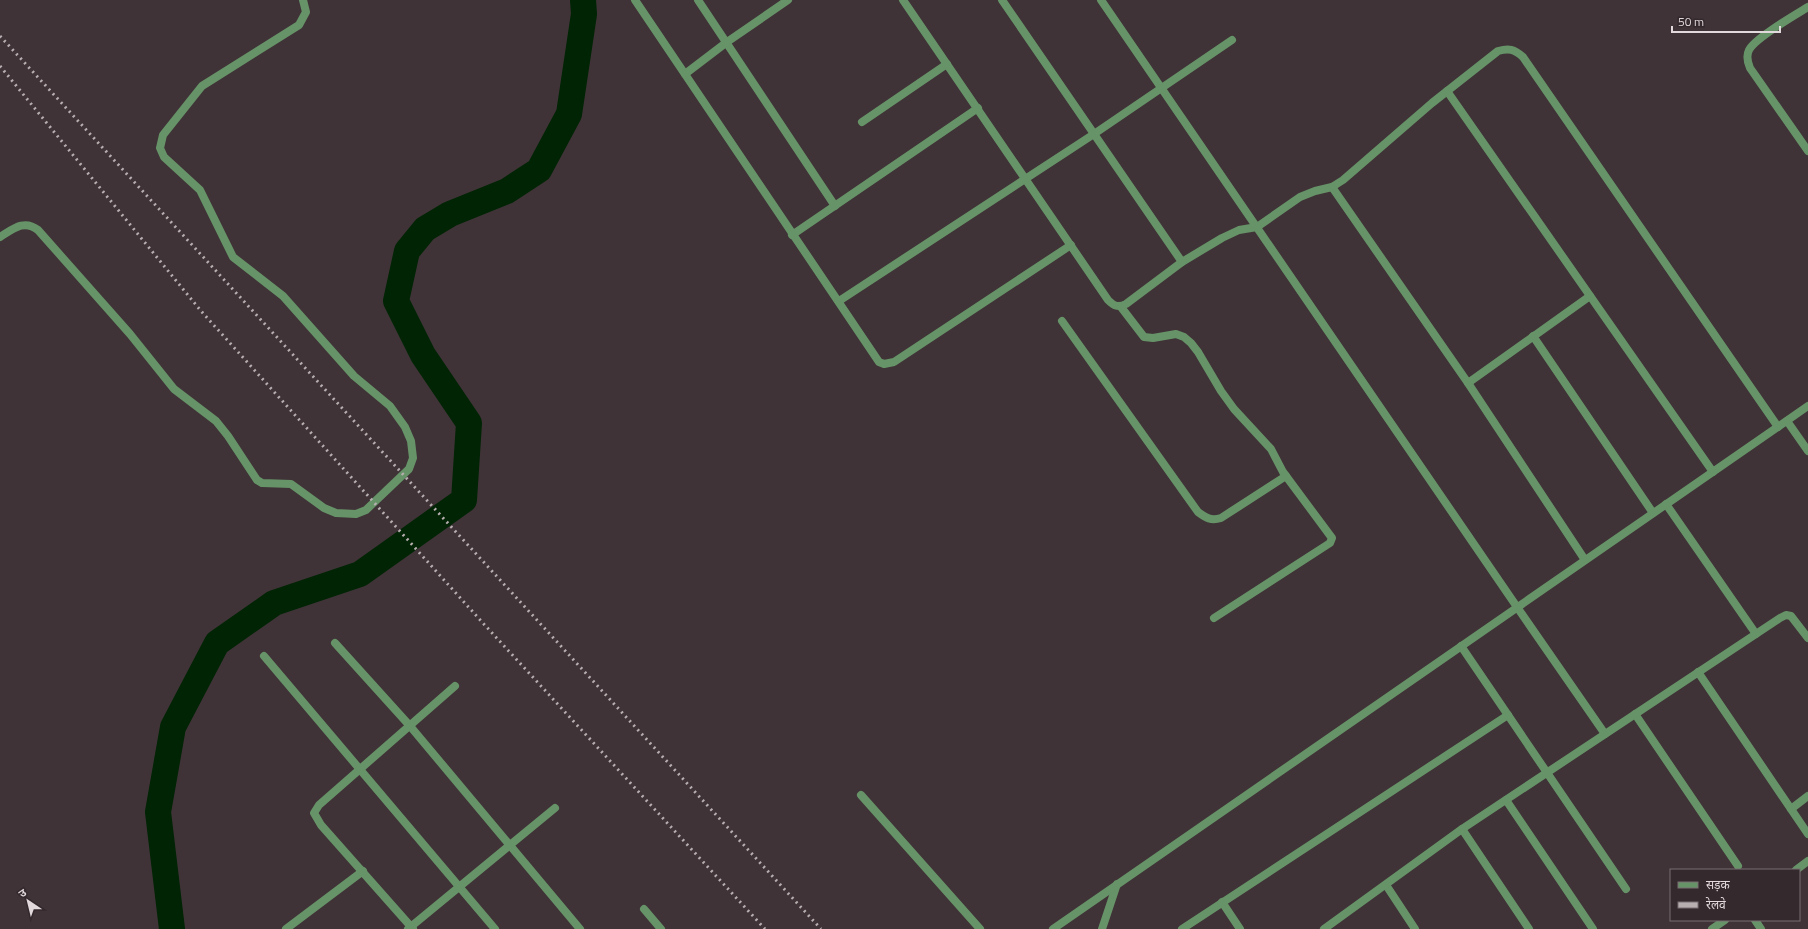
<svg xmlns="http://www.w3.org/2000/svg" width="1808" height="929" font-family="'Titillium Web','Noto Sans Devanagari',sans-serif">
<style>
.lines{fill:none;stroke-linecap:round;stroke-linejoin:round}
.river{stroke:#012404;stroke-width:26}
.service{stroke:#679368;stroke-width:8}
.minor{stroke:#679368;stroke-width:8}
.tertiary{stroke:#679368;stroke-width:8}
.rail{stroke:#b7aeb0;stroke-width:3;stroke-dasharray:2 4;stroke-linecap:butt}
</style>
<rect width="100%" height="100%" fill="#3f3337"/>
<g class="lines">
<polyline class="river" points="172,929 158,812 173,727 217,643 274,603 360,574 464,500 469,423 423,355 396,301 407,251 425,229 450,214 507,191 539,170 569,114 584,14 583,0"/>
<polyline class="service" points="861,795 980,929"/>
<g class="minor">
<polyline points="635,0 879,362 884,364 894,362 1071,245"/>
<polyline points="698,0 835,206"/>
<path d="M 903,0 L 1108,300 C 1114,306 1118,308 1126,304 L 1182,262 L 1222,238 L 1239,230 L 1257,227 L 1300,197 L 1315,191 L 1332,187 L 1343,180 L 1432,103 L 1498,51 C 1509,48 1514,49 1523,57 L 1778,427"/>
<polyline points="1002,0 1182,262"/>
<polyline points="1101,0 1517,607 1605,734"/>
<path d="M 1808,7 C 1795,15 1755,38 1749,50 C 1746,56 1747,61 1750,68 L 1808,151"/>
<polyline points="685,74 727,42 788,0"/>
<polyline points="1447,91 1713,472"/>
<polyline points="862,122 947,64"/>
<polyline points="1332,187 1468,383 1585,560"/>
<polyline points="792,235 978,108"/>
<path d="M 0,237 C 13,229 24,219 38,230 L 130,334 L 174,389 L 216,421 L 228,436 L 257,480 L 262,483 L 291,484 L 324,508 L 336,513 L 356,514 L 366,510 L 409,469 L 413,458 L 411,441 L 405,427 L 390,406 L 354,376 L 283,296 L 233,257 L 200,190 L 164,157 L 160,148 L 163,135 L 202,86 L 299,25 L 306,12 L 303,0"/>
<polyline points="839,301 1094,134 1232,40"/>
<polyline points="1121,307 1144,337 1153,338 1176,334 1184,337 1191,343 1198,352 1221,391 1234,409 1271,449 1283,472 1332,538 1330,543 1214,618"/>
<path d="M 1062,321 L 1198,512 C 1206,518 1211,521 1221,518 L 1286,476"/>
<polyline points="1533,336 1653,513"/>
<polyline points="1468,383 1590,296"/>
<polyline points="1787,421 1808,451"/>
<polyline points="1666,504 1756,634"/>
<polyline points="335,643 410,726 580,929"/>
<polyline points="1461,646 1626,889"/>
<polyline points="264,656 495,929"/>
<polyline points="1698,672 1808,834"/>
<polyline points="1635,714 1738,866"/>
<polyline points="1506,800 1593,929"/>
<polyline points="1791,809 1808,796"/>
<polyline points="1462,829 1529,929"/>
<polyline points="1796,870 1808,861"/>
<polyline points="1386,885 1415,929"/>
<polyline points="1222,902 1240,929"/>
<polyline points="644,909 661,929"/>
<polyline points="1755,920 1761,929"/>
<polyline points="286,929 363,871"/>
<polyline points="408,929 555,808"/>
<polyline points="413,929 321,825 314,813 319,805 455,686"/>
<polyline points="1102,929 1117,884"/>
<polyline points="1182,929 1508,715"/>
<polyline points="1324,929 1462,829 1780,618 1786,615 1791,616 1808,638"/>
<polyline points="1712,929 1725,920"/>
</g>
<polyline class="tertiary" points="1053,929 1808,406"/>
<g class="rail">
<polyline points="0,36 821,929"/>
<polyline points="0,66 201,311 482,622 765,929"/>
</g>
</g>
<rect x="1670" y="869" width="130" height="52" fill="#34292d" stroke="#796f73"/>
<rect x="1678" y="882" width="20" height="6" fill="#679368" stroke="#796f73"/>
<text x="1706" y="889" font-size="12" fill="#e1d9db">सड़क</text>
<rect x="1678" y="902" width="20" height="6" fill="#b7aeb0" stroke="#796f73"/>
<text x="1706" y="909" font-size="12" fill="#e1d9db">रेलवे</text>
<g transform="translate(28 901) rotate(325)" stroke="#34292d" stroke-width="3" paint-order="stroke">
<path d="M0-3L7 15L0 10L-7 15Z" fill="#e1d9db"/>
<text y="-6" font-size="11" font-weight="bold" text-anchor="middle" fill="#e1d9db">उ</text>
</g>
<path d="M1672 26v6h108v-6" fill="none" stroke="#e1d9db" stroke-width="2"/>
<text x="1678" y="26" font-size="12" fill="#e1d9db" stroke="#34292d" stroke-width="3" paint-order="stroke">50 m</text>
</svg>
